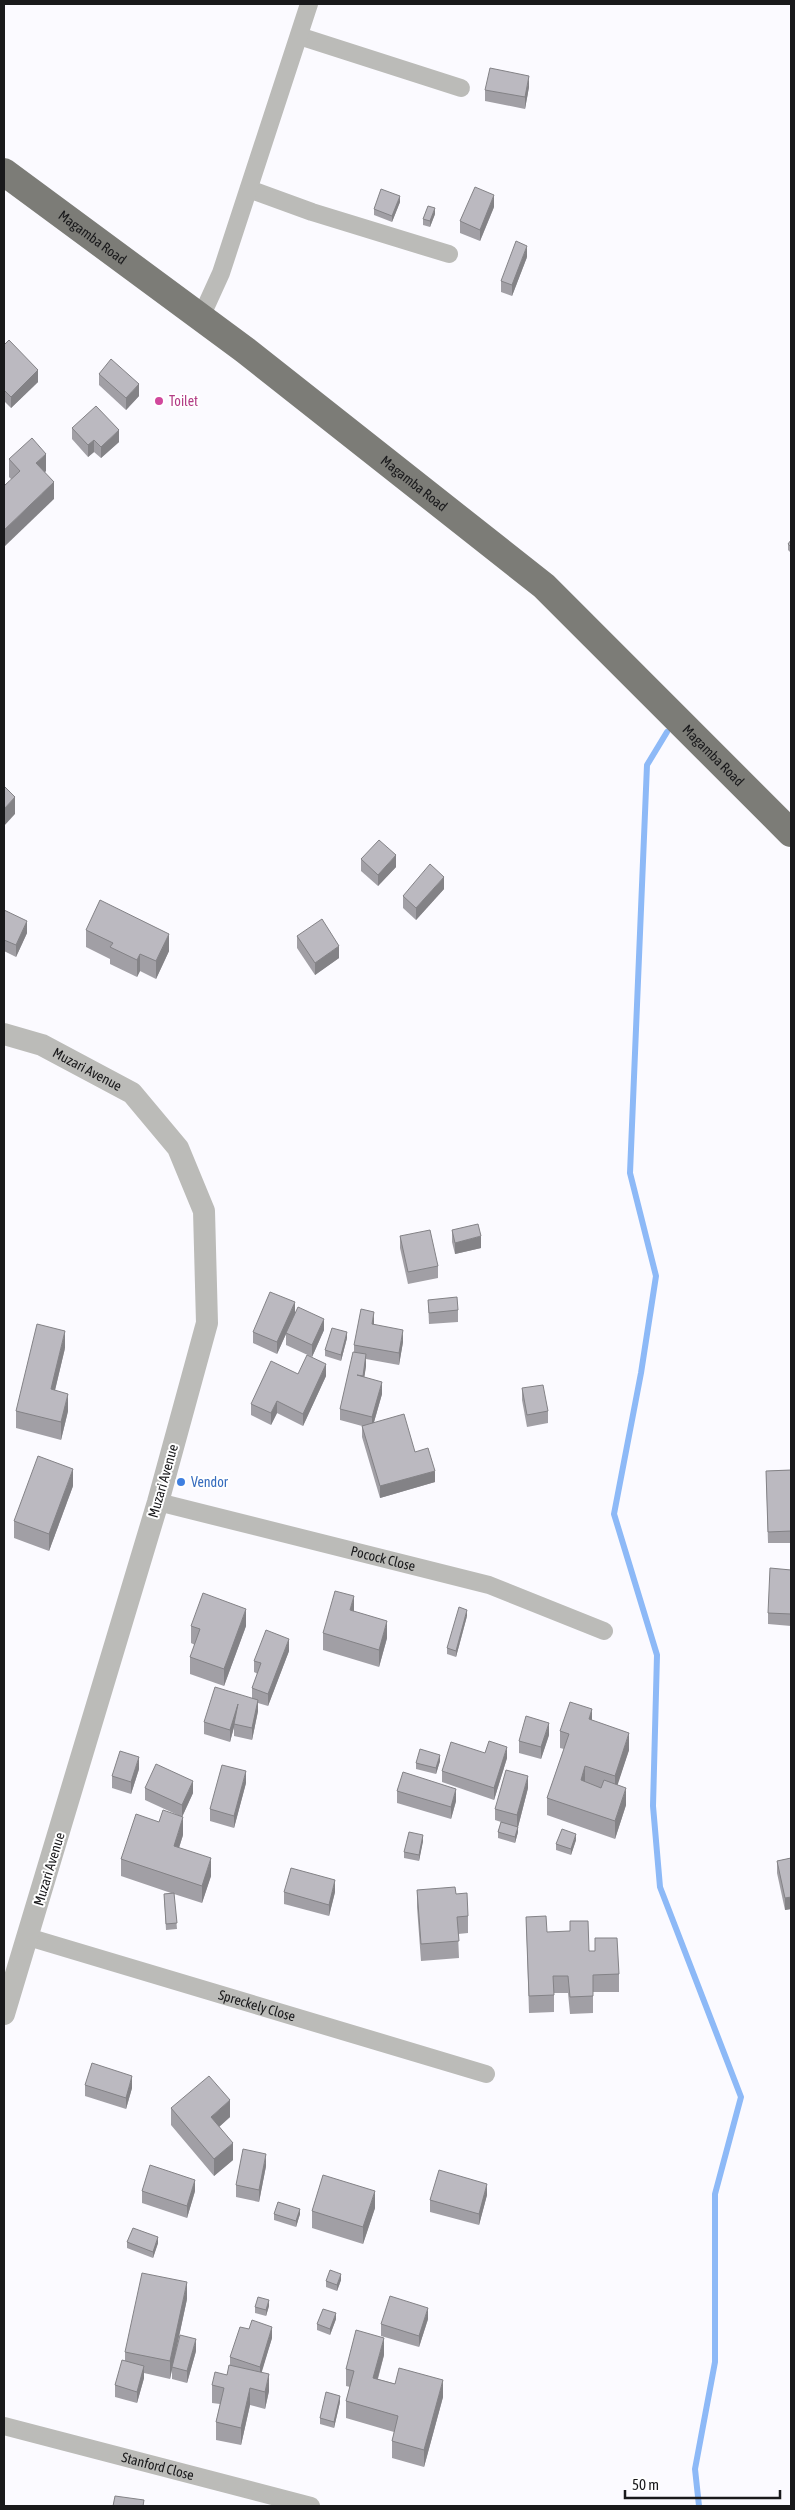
<svg xmlns="http://www.w3.org/2000/svg" width="795" height="2510" font-family="'Asap Condensed',sans-serif">
<style>
.lines{fill:none;stroke-linecap:round;stroke-linejoin:round}
.stream{stroke:#8db9f7;stroke-width:6}
.minor{stroke:#bbbbb8;stroke-width:18}
.tertiary{stroke:#bbbbb8;stroke-width:22}
.trunk{stroke:#7c7c77;stroke-width:28}
.wall{fill:#a19fa5}
.shaded-wall{fill:#838286}
.building{fill:#bbb9c0;stroke:#838286}
.hotel-dot{fill:#d1479c;stroke:#fff;stroke-width:2}
.shop-dot{fill:#3f7fe0;stroke:#fff;stroke-width:2}
.labels{text-anchor:middle;dominant-baseline:central;stroke-width:4;stroke-linejoin:round;paint-order:stroke}
.street-label{font-size:14px;fill:#19191b;stroke:#fff}
.hotel-label{font-size:14px;fill:#b23c85;stroke:#fff;text-anchor:start}
.shop-label{font-size:14px;fill:#366cbe;stroke:#fff;text-anchor:start}
</style>
<rect width="100%" height="100%" fill="#fbfaff"/>
<g class="lines">
<polyline class="stream" points="667,732 647,765 630,1173 656,1276 641,1373 614,1514 657,1655 653,1806 660,1887 741,2097 715,2194 715,2362 695,2469 699,2506"/>
<g class="minor">
<polyline points="299,36 461,88"/>
<polyline points="249,189 312,212 449,254"/>
<polyline points="201,317 221,273 309,4"/>
<path id="s1" d="M 158,1502 L 489,1585 L 604,1631"/>
<path id="s2" d="M 28,1937 L 486,2074"/>
<path id="s3" d="M 4,2426 L 311,2506"/>
</g>
<path class="tertiary" id="s4" d="M 4,1034 L 42,1045 L 132,1093 L 178,1148 L 204,1211 L 207,1323 L 158,1502 L 4,2014"/>
<path class="trunk" id="s5" d="M 4,172 L 245,350 L 544,586 L 791,833"/>
</g>
<g class="wall">
<polygon points="529,87 525,109 485,101 485,90"/>
<polygon points="400,202 392,222 374,215 374,209"/>
<polygon points="494,207 480,241 460,233 460,221"/>
<polygon points="435,214 430,227 423,225 423,219"/>
<polygon points="527,257 512,296 501,292 501,281"/>
<polygon points="4,345 38,382 11,408 4,401"/>
<polygon points="99,374 139,396 126,410 99,385"/>
<polygon points="72,428 119,442 101,458 94,452 88,457 72,439"/>
<polygon points="9,459 46,471 45,472 54,499 11,479 9,477"/>
<polygon points="791,540 791,553 788,550 788,544"/>
<polygon points="361,859 396,867 378,886 361,871"/>
<polygon points="444,889 416,920 403,908 403,896"/>
<polygon points="4,910 27,933 16,957 4,951"/>
<polygon points="86,930 169,951 156,979 140,971 137,977 110,964 110,959 86,947"/>
<polygon points="297,936 339,958 315,975 297,948"/>
<polygon points="452,1230 481,1248 455,1254 452,1242"/>
<polygon points="400,1236 438,1266 438,1278 408,1284 400,1248"/>
<polygon points="428,1300 458,1310 458,1322 429,1324"/>
<polygon points="295,1314 324,1330 312,1357 286,1345 286,1334 277,1354 253,1343 253,1332"/>
<polygon points="374,1324 403,1342 399,1365 366,1359 366,1366 364,1377 382,1394 374,1422 415,1452 435,1482 380,1498 362,1437 362,1426 340,1420 340,1409 354,1352 354,1345"/>
<polygon points="347,1338 341,1361 325,1356 325,1350"/>
<polygon points="65,1348 55,1390 68,1411 61,1440 16,1428 16,1411"/>
<polygon points="298,1374 326,1376 303,1426 277,1413 271,1425 251,1415 251,1404"/>
<polygon points="522,1388 548,1411 548,1423 527,1427 522,1400"/>
<polygon points="791,1470 791,1543 768,1543 766,1471"/>
<polygon points="73,1486 49,1551 14,1538 14,1521"/>
<polygon points="791,1570 791,1626 768,1624 768,1613"/>
<polygon points="467,1616 456,1657 447,1654 447,1648"/>
<polygon points="191,1626 246,1626 224,1686 190,1674 190,1657 195,1645 191,1643"/>
<polygon points="323,1633 387,1638 379,1667 323,1650"/>
<polygon points="289,1651 268,1706 258,1703 258,1711 252,1740 234,1736 234,1727 230,1742 204,1734 204,1722 252,1698 252,1688 258,1674 254,1672 254,1661"/>
<polygon points="592,1720 629,1750 617,1785 626,1805 615,1839 547,1815 547,1798 564,1749 560,1748 560,1731"/>
<polygon points="549,1735 541,1759 519,1753 519,1741"/>
<polygon points="485,1753 507,1758 494,1800 442,1782 442,1771"/>
<polygon points="440,1761 436,1774 416,1769 416,1763"/>
<polygon points="139,1769 131,1794 112,1788 112,1776"/>
<polygon points="246,1783 234,1828 210,1821 210,1809"/>
<polygon points="145,1788 193,1793 182,1817 145,1800"/>
<polygon points="528,1788 518,1827 518,1832 515,1843 498,1838 498,1832 501,1822 495,1820 495,1809"/>
<polygon points="397,1791 456,1801 451,1819 397,1803"/>
<polygon points="183,1835 179,1848 211,1876 202,1903 174,1894 177,1929 166,1930 164,1894 171,1893 121,1876 121,1859"/>
<polygon points="576,1840 571,1855 556,1850 556,1844"/>
<polygon points="423,1841 419,1861 404,1858 404,1852"/>
<polygon points="791,1858 791,1909 785,1910 777,1873 777,1861"/>
<polygon points="417,1890 456,1894 468,1916 468,1933 458,1934 459,1958 421,1961 417,1907"/>
<polygon points="284,1892 335,1892 329,1916 284,1904"/>
<polygon points="526,1917 547,1932 589,1951 595,1951 595,1938 619,1974 619,1992 593,1992 593,2013 570,2014 568,1993 554,1993 554,2012 529,2013"/>
<polygon points="85,2085 132,2088 126,2109 85,2096"/>
<polygon points="171,2108 230,2117 219,2127 233,2160 214,2176 171,2125"/>
<polygon points="266,2166 259,2202 236,2197 236,2185"/>
<polygon points="142,2191 195,2191 187,2218 142,2203"/>
<polygon points="487,2195 479,2225 430,2212 430,2200"/>
<polygon points="375,2208 363,2244 312,2228 312,2211"/>
<polygon points="274,2214 300,2214 296,2227 274,2220"/>
<polygon points="127,2242 158,2243 153,2258 127,2248"/>
<polygon points="341,2280 337,2291 326,2287 326,2281"/>
<polygon points="187,2299 174,2359 196,2351 187,2383 172,2379 172,2369 170,2379 144,2373 144,2378 137,2403 115,2397 115,2385 125,2361 125,2352"/>
<polygon points="269,2306 266,2316 255,2313 255,2307"/>
<polygon points="336,2319 330,2335 317,2330 317,2324"/>
<polygon points="428,2319 419,2347 381,2336 381,2324"/>
<polygon points="272,2338 261,2373 269,2391 265,2409 250,2405 241,2445 216,2440 216,2422 220,2404 212,2403 212,2385 227,2375 230,2366 230,2357"/>
<polygon points="384,2355 378,2379 443,2397 424,2467 392,2458 392,2441 394,2432 346,2418 346,2401 350,2387 346,2386 346,2369"/>
<polygon points="340,2402 334,2428 320,2424 320,2418"/>
</g>
<g class="shaded-wall">
<polygon points="529,76 529,87 525,109 525,97"/>
<polygon points="494,195 494,207 480,241 480,230"/>
<polygon points="400,196 400,202 392,222 392,216"/>
<polygon points="435,208 435,214 430,227 430,221"/>
<polygon points="527,246 527,257 512,296 512,285"/>
<polygon points="38,370 38,382 11,408 11,397"/>
<polygon points="139,384 139,396 126,410 126,398"/>
<polygon points="119,430 119,442 101,458 101,447"/>
<polygon points="94,440 94,452 88,457 88,445"/>
<polygon points="46,454 46,471 36,480 36,463"/>
<polygon points="54,482 54,499 4,547 4,530"/>
<polygon points="15,797 15,814 4,826 4,809"/>
<polygon points="396,855 396,867 378,886 378,875"/>
<polygon points="444,877 444,889 416,920 416,908"/>
<polygon points="27,921 27,933 16,957 16,945"/>
<polygon points="169,934 169,951 156,979 156,961"/>
<polygon points="339,946 339,958 315,975 315,963"/>
<polygon points="140,954 140,971 137,977 137,960"/>
<polygon points="481,1236 481,1248 455,1254 455,1243"/>
<polygon points="295,1302 295,1314 277,1354 277,1342"/>
<polygon points="374,1312 374,1324 372,1336 372,1324"/>
<polygon points="324,1319 324,1330 312,1357 312,1345"/>
<polygon points="403,1330 403,1342 399,1365 399,1353"/>
<polygon points="65,1331 65,1348 51,1407 51,1389"/>
<polygon points="347,1332 347,1338 341,1361 341,1355"/>
<polygon points="366,1354 366,1366 363,1387 363,1376"/>
<polygon points="326,1364 326,1376 303,1426 303,1414"/>
<polygon points="382,1382 382,1394 372,1429 372,1417"/>
<polygon points="68,1394 68,1411 61,1440 61,1422"/>
<polygon points="277,1401 277,1413 271,1425 271,1413"/>
<polygon points="73,1469 73,1486 49,1551 49,1534"/>
<polygon points="435,1471 435,1482 380,1498 380,1486"/>
<polygon points="354,1596 354,1613 350,1610"/>
<polygon points="246,1609 246,1626 224,1686 224,1669"/>
<polygon points="467,1610 467,1616 456,1657 456,1651"/>
<polygon points="387,1621 387,1638 379,1667 379,1650"/>
<polygon points="289,1639 289,1651 268,1706 268,1694"/>
<polygon points="258,1700 258,1711 252,1740 252,1728"/>
<polygon points="238,1704 234,1727 230,1742 230,1730"/>
<polygon points="592,1709 592,1727 589,1719"/>
<polygon points="549,1723 549,1735 541,1759 541,1747"/>
<polygon points="629,1733 629,1750 615,1793 615,1776"/>
<polygon points="507,1747 507,1758 494,1800 494,1788"/>
<polygon points="440,1755 440,1761 436,1774 436,1768"/>
<polygon points="139,1757 139,1769 131,1794 131,1782"/>
<polygon points="585,1766 585,1783 581,1780"/>
<polygon points="246,1771 246,1783 234,1828 234,1816"/>
<polygon points="528,1776 528,1788 518,1827 518,1832 515,1843 515,1837 517,1827 517,1815"/>
<polygon points="193,1781 193,1793 182,1817 182,1805"/>
<polygon points="626,1788 626,1805 615,1839 615,1821"/>
<polygon points="456,1789 456,1801 451,1819 451,1807"/>
<polygon points="183,1817 183,1835 174,1863 174,1846"/>
<polygon points="576,1834 576,1840 571,1855 571,1849"/>
<polygon points="423,1835 423,1841 419,1861 419,1855"/>
<polygon points="211,1858 211,1876 202,1903 202,1886"/>
<polygon points="335,1880 335,1892 329,1916 329,1905"/>
<polygon points="791,1897 791,1909 785,1910 785,1898"/>
<polygon points="132,2076 132,2088 126,2109 126,2098"/>
<polygon points="230,2100 230,2117 211,2134 211,2117"/>
<polygon points="233,2143 233,2160 214,2176 214,2159"/>
<polygon points="266,2154 266,2166 259,2202 259,2190"/>
<polygon points="195,2180 195,2191 187,2218 187,2206"/>
<polygon points="487,2184 487,2195 479,2225 479,2214"/>
<polygon points="375,2191 375,2208 363,2244 363,2227"/>
<polygon points="300,2209 300,2214 296,2227 296,2221"/>
<polygon points="158,2237 158,2243 153,2258 153,2252"/>
<polygon points="341,2274 341,2280 337,2291 337,2285"/>
<polygon points="187,2282 187,2299 170,2379 170,2361"/>
<polygon points="269,2300 269,2306 266,2316 266,2310"/>
<polygon points="428,2308 428,2319 419,2347 419,2336"/>
<polygon points="336,2313 336,2319 330,2335 330,2329"/>
<polygon points="272,2327 272,2338 260,2378 260,2367"/>
<polygon points="384,2338 384,2355 373,2395 373,2378"/>
<polygon points="196,2339 196,2351 187,2383 187,2371"/>
<polygon points="144,2366 144,2378 137,2403 137,2392"/>
<polygon points="269,2374 269,2391 265,2409 265,2392"/>
<polygon points="443,2380 443,2397 424,2467 424,2450"/>
<polygon points="250,2388 250,2405 241,2445 241,2428"/>
<polygon points="340,2396 340,2402 334,2428 334,2422"/>
</g>
<g class="building">
<polygon points="490,68 529,76 525,97 485,90"/>
<polygon points="475,187 494,195 480,230 460,221"/>
<polygon points="381,189 400,196 392,216 374,209"/>
<polygon points="428,206 435,208 430,221 423,219"/>
<polygon points="516,241 527,246 512,285 501,281"/>
<polygon points="9,340 38,370 11,397 4,390 4,345"/>
<polygon points="111,359 139,384 126,398 99,374"/>
<polygon points="96,406 119,430 101,447 94,440 88,445 72,428"/>
<polygon points="32,438 46,454 36,463 54,482 4,530 4,486 20,471 9,459"/>
<polygon points="791,540 791,547 788,544"/>
<polygon points="4,786 15,797 4,809"/>
<polygon points="379,840 396,855 378,875 361,859"/>
<polygon points="430,864 444,877 416,908 403,896"/>
<polygon points="100,900 169,934 156,961 140,954 137,960 110,947 113,943 86,930"/>
<polygon points="4,910 27,921 16,945 4,940"/>
<polygon points="322,919 339,946 315,963 297,936"/>
<polygon points="478,1224 481,1236 455,1243 452,1230"/>
<polygon points="430,1230 438,1266 408,1272 400,1236"/>
<polygon points="270,1292 295,1302 277,1342 253,1332"/>
<polygon points="457,1297 458,1310 429,1313 428,1300"/>
<polygon points="298,1307 324,1319 312,1345 286,1333"/>
<polygon points="361,1309 374,1312 372,1324 403,1330 399,1353 354,1345"/>
<polygon points="37,1324 65,1331 51,1389 68,1394 61,1422 16,1411"/>
<polygon points="332,1328 347,1332 341,1355 325,1350"/>
<polygon points="353,1352 366,1354 363,1376 357,1375 382,1382 372,1417 340,1409"/>
<polygon points="307,1355 326,1364 303,1414 277,1401 271,1413 251,1404 271,1361 298,1374"/>
<polygon points="543,1385 548,1411 527,1415 522,1388"/>
<polygon points="404,1414 415,1452 428,1448 435,1471 380,1486 362,1426"/>
<polygon points="38,1456 73,1469 49,1534 14,1521"/>
<polygon points="791,1470 791,1531 768,1532 766,1471"/>
<polygon points="770,1568 791,1570 791,1614 768,1613"/>
<polygon points="335,1591 354,1596 350,1610 387,1621 379,1650 323,1633"/>
<polygon points="203,1593 246,1609 224,1669 190,1657 200,1629 191,1626"/>
<polygon points="459,1607 467,1610 456,1651 447,1648"/>
<polygon points="266,1630 289,1639 268,1694 252,1688 261,1663 254,1661"/>
<polygon points="215,1687 258,1700 252,1728 234,1724 238,1704 230,1730 204,1722"/>
<polygon points="570,1702 592,1709 589,1719 629,1733 615,1776 585,1766 581,1780 601,1788 604,1780 626,1788 615,1821 547,1798 569,1734 560,1731"/>
<polygon points="526,1716 549,1723 541,1747 519,1741"/>
<polygon points="489,1741 507,1747 494,1788 442,1771 451,1742 485,1753"/>
<polygon points="420,1749 440,1755 436,1768 416,1763"/>
<polygon points="120,1751 139,1757 131,1782 112,1776"/>
<polygon points="156,1764 193,1781 182,1805 145,1788"/>
<polygon points="222,1765 246,1771 234,1816 210,1809"/>
<polygon points="506,1770 528,1776 517,1815 495,1809"/>
<polygon points="403,1772 456,1789 451,1807 397,1791"/>
<polygon points="163,1810 183,1817 174,1846 211,1858 202,1886 121,1859 136,1814 159,1822"/>
<polygon points="501,1822 518,1827 515,1837 498,1832"/>
<polygon points="562,1829 576,1834 571,1849 556,1844"/>
<polygon points="409,1832 423,1835 419,1855 404,1852"/>
<polygon points="791,1858 791,1897 785,1898 777,1861"/>
<polygon points="291,1868 335,1880 329,1905 284,1892"/>
<polygon points="455,1887 456,1894 467,1893 468,1916 457,1917 459,1941 421,1944 417,1890"/>
<polygon points="174,1893 177,1923 166,1924 164,1894"/>
<polygon points="546,1916 547,1932 570,1931 570,1921 588,1921 589,1951 595,1951 595,1938 617,1938 619,1974 593,1975 593,1996 570,1997 568,1976 553,1976 554,1995 529,1996 526,1917"/>
<polygon points="92,2063 132,2076 126,2098 85,2085"/>
<polygon points="209,2076 230,2100 211,2117 233,2143 214,2159 171,2108"/>
<polygon points="243,2149 266,2154 259,2190 236,2185"/>
<polygon points="150,2165 195,2180 187,2206 142,2191"/>
<polygon points="439,2170 487,2184 479,2214 430,2200"/>
<polygon points="323,2175 375,2191 363,2227 312,2211"/>
<polygon points="278,2202 300,2209 296,2221 274,2214"/>
<polygon points="133,2228 158,2237 153,2252 127,2242"/>
<polygon points="330,2270 341,2274 337,2285 326,2281"/>
<polygon points="142,2273 187,2282 170,2361 125,2352"/>
<polygon points="390,2296 428,2308 419,2336 381,2324"/>
<polygon points="258,2297 269,2300 266,2310 255,2307"/>
<polygon points="323,2309 336,2313 330,2329 317,2324"/>
<polygon points="252,2320 272,2327 260,2367 230,2357 240,2327 249,2329"/>
<polygon points="356,2330 384,2338 373,2378 395,2384 399,2368 443,2380 424,2450 392,2441 398,2416 346,2401 354,2371 346,2369"/>
<polygon points="180,2335 196,2339 187,2371 172,2367"/>
<polygon points="122,2360 144,2366 137,2392 115,2385"/>
<polygon points="229,2365 269,2374 265,2392 250,2388 241,2428 216,2422 224,2388 212,2385 215,2372 227,2375"/>
<polygon points="326,2392 340,2396 334,2422 320,2418"/>
<polygon points="115,2496 144,2500 143,2506 113,2506"/>
</g>
<circle class="hotel-dot" cx="159" cy="401" r="5"/>
<circle class="shop-dot" cx="181" cy="1482" r="5"/>
<g class="labels">
<g class="street-label">
<text stroke="none"><textPath href="#s5" startOffset="110">Magamba Road</textPath></text>
<text stroke="none"><textPath href="#s5" startOffset="515">Magamba Road</textPath></text>
<text stroke="none"><textPath href="#s5" startOffset="920">Magamba Road</textPath></text>
<text stroke="none"><textPath href="#s4" startOffset="91">Muzari Avenue</textPath></text>
<text transform="translate(163 1481) rotate(-74)">Muzari Avenue</text>
<text stroke="none"><textPath href="#s1" startOffset="232">Pocock Close</textPath></text>
<text transform="translate(49 1869) rotate(-73)">Muzari Avenue</text>
<text stroke="none"><textPath href="#s2" startOffset="239">Spreckely Close</textPath></text>
<text stroke="none"><textPath href="#s3" startOffset="159">Stanford Close</textPath></text>
</g>
<g class="hotel-label">
<text x="169" y="401">Toilet</text>
</g>
<g class="shop-label">
<text x="191" y="1482">Vendor</text>
</g>
</g>
<rect width="795" height="2510" fill="none" stroke="#19191b" stroke-width="10"/>
<path d="M625 2490v8h155v-8" fill="none" stroke="#19191b" stroke-width="2.5"/>
<text x="632" y="2490" font-size="15" fill="#19191b" stroke="#ffffff" stroke-width="4" paint-order="stroke">50 m</text>
</svg>
